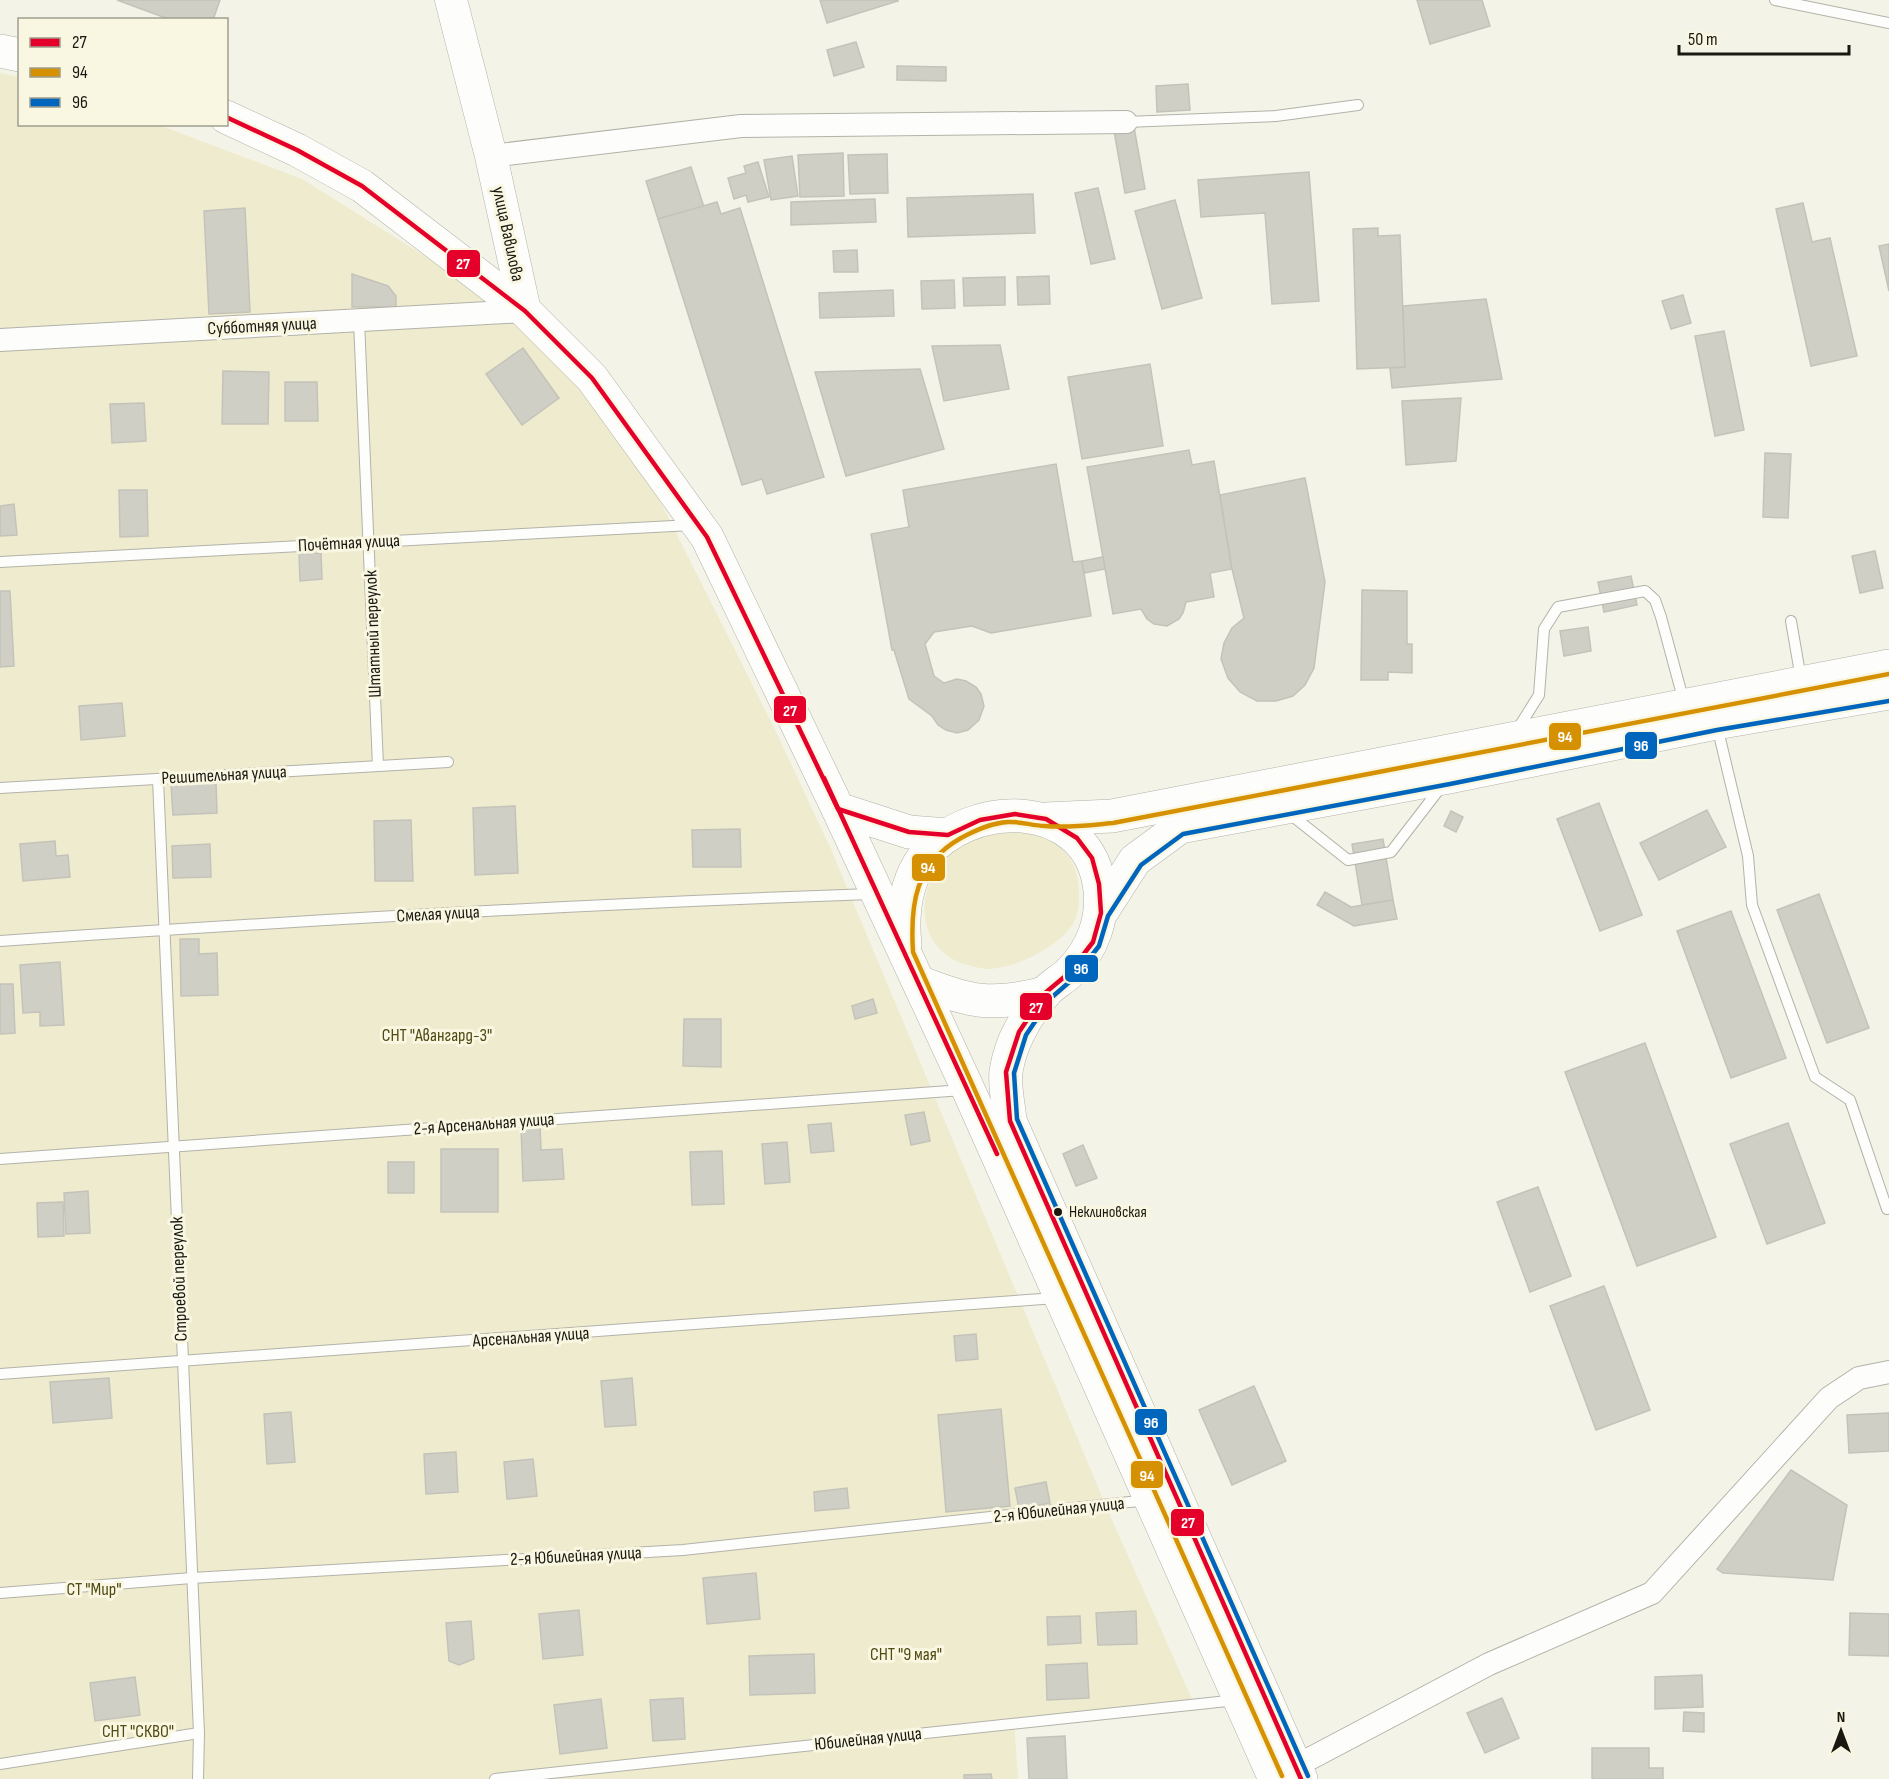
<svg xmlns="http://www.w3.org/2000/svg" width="1889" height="1779" font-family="'Sofia Sans Condensed',sans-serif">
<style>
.green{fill:#eeebce}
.building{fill:#d0cfc6;stroke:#c4c3ba;stroke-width:1.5}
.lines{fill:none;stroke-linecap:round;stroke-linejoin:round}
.lane-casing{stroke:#b3b2a9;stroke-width:12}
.street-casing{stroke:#b3b2a9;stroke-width:24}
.secondary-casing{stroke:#b3b2a9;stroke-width:33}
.primary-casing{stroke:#b3b2a9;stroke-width:34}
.lane{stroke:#fdfdfb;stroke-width:10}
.street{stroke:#fdfdfb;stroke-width:22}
.secondary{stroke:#fdfdfb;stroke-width:32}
.primary{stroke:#fdfdfb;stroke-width:33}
.bus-1-casing{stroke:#f9f7e2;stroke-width:9}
.bus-2-casing{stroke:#f9f7e2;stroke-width:9}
.bus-3-casing{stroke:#f9f7e2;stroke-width:9}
.bus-1{stroke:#e4002b;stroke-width:4.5}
.bus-2{stroke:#d69103;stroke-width:4.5}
.bus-3{stroke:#0065bd;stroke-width:4.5}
.bus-dot{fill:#191811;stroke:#f9f7e2;stroke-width:2}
.labels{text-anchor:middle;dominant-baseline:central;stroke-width:6;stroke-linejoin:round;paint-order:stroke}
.bus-label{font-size:16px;fill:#191811;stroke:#f9f7e2;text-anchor:start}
.street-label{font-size:18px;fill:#191811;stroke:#f9f7e2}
.park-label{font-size:18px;fill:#514a13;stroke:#f9f7e2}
.line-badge{stroke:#f9f7e2;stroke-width:2}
.badge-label{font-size:16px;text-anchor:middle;font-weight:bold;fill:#fff}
</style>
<rect width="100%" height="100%" fill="#f4f3e7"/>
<g class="green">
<polygon points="0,73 19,77 20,124 159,125 302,179 479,290 566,371 659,499 776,732 830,847 1108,1511 1192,1699 1014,1721 1018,1779 0,1779"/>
<path d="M 1010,832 C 1049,832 1079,851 1079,893 C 1079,902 1079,911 1075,920 C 1062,946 1015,969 986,969 C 979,968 971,966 964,964 C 911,946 915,880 955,850 C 971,838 991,835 1010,832 Z"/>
</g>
<g class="building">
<polygon points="117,0 220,0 213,20 171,20"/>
<polygon points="820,0 898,0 898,1 827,23"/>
<polygon points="1417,0 1482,0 1490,26 1430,44"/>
<polygon points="856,42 864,67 834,76 827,50"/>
<polygon points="897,66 946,67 946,81 897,80"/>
<polygon points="1188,84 1190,110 1157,112 1156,86"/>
<polygon points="1134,127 1145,189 1125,193 1114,131"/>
<polygon points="843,153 844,196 800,197 798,155"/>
<polygon points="887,154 888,193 850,194 848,155"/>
<polygon points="792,156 798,196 771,200 764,160"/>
<polygon points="758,162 769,197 748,202 746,195 734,199 728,178 746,173 744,166"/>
<polygon points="691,167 704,207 658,219 646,181"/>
<polygon points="1309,172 1319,301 1272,304 1265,213 1201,217 1198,180"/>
<polygon points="1098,188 1115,259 1091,264 1075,193"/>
<polygon points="1033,194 1035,233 908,237 907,198"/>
<polygon points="875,199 876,222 791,225 791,202"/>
<polygon points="1175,200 1202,298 1162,309 1135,211"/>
<polygon points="717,202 721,214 740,208 824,477 767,494 762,479 742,485 658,219"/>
<polygon points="1803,203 1812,242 1830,238 1857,356 1811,366 1776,209"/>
<polygon points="245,208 250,312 209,314 204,211"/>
<polygon points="1378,228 1378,236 1400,235 1405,367 1357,369 1353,229"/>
<polygon points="1889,244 1889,291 1879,246"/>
<polygon points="857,250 858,272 834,272 833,251"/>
<polygon points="352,274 388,286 396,296 396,307 352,307"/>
<polygon points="1049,276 1050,304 1018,305 1017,277"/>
<polygon points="1005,277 1005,305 964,306 963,278"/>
<polygon points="954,280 955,308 922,309 921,281"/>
<polygon points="893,290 894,316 820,318 819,293"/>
<polygon points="1683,295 1691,323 1671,329 1662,301"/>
<polygon points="1486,299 1502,379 1392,388 1390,368 1405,367 1403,306"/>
<polygon points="1724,331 1744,430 1715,436 1695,336"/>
<polygon points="1000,345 1009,389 944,401 932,346"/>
<polygon points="523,348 559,398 522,425 486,374"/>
<polygon points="1150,364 1163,446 1082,459 1068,377"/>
<polygon points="920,369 944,449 846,476 815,372"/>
<polygon points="223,371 269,372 268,424 222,424"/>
<polygon points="285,382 317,382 318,421 285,421"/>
<polygon points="1461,398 1456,461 1406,465 1402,401"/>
<polygon points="144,403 146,441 112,443 110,404"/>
<polygon points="1189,450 1192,465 1214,461 1232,569 1210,573 1214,597 1186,602 1183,613 1179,619 1167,626 1154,624 1147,619 1141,609 1113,614 1087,467"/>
<polygon points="1765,453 1791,454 1788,518 1763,517"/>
<polygon points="1056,464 1073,562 1082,561 1091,616 991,633 972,626 934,632 925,644 934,676 944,683 957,679 966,681 976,687 981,694 984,706 979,720 968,730 957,733 946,730 938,725 932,716 909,699 894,650 892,650 871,534 909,527 903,490"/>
<polygon points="1305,478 1325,582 1314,668 1305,685 1293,696 1276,701 1257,701 1240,692 1228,678 1221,659 1224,643 1232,628 1244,618 1232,569 1220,495"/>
<polygon points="119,490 147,490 148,536 120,537"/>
<polygon points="14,504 17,535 0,536 0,506"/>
<polygon points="1875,551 1883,588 1860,593 1852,556"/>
<polygon points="321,553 322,579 300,581 299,554"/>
<polygon points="1103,557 1105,569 1084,573 1082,561"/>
<polygon points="1631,576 1637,605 1604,612 1598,582"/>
<polygon points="1362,590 1407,591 1407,644 1412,644 1412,673 1388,672 1388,680 1361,680"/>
<polygon points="0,591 10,591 14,666 0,667"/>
<polygon points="1588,627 1591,651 1564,656 1560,631"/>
<polygon points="122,703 125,736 81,740 79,706"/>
<polygon points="216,782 217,813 173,815 171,784"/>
<polygon points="1599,803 1642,915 1600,931 1557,819"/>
<polygon points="515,806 518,873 475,875 473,808"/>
<polygon points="1707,810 1726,847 1659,880 1640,843"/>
<polygon points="1451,811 1463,817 1456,832 1444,826"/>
<polygon points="411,820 413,881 375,881 374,821"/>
<polygon points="740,829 741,867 693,867 692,830"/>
<polygon points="1383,839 1393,900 1362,905 1352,844"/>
<polygon points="55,841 56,856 68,855 70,877 23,881 20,844"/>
<polygon points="210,844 211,877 173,878 172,846"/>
<polygon points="1325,892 1351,907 1393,900 1397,919 1354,926 1317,905"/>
<polygon points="1819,894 1869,1028 1827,1043 1777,910"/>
<polygon points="1731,911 1786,1058 1731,1078 1677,931"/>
<polygon points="180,939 199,939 199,954 217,953 218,995 181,996"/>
<polygon points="60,962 64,1025 40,1026 40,1012 23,1013 20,965"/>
<polygon points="0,984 13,984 15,1033 0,1034"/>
<polygon points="873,999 877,1013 855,1019 852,1006"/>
<polygon points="684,1019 721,1019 721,1067 683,1066"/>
<polygon points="1645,1043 1716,1237 1637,1266 1565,1072"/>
<polygon points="924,1112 930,1141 911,1145 905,1115"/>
<polygon points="831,1123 834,1151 811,1153 808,1125"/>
<polygon points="1788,1123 1825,1223 1767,1244 1730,1144"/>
<polygon points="540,1125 541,1150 562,1149 564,1179 523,1181 521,1126"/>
<polygon points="787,1142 790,1182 765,1184 762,1144"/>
<polygon points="1083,1145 1097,1178 1076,1186 1063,1154"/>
<rect x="441" y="1149" width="57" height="63"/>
<polygon points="722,1151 724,1204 692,1205 690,1152"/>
<rect x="388" y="1162" width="26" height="31"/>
<polygon points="1538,1187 1571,1276 1530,1292 1497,1202"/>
<polygon points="88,1191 90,1233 66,1234 64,1193"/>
<polygon points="63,1202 64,1236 38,1237 37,1203"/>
<polygon points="1604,1286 1650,1410 1596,1430 1550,1306"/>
<polygon points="976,1334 978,1359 956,1361 954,1336"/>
<polygon points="109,1378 112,1418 53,1423 50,1382"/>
<polygon points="632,1378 636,1425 605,1427 601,1381"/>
<polygon points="1254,1386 1286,1461 1232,1485 1199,1410"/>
<polygon points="1001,1409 1010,1506 946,1512 938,1415"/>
<polygon points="291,1412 295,1462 267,1464 264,1414"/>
<polygon points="1889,1413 1889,1451 1849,1453 1847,1415"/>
<polygon points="456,1452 458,1492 426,1494 424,1454"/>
<polygon points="533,1459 537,1496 507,1499 504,1462"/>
<polygon points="1791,1470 1847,1505 1833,1580 1723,1573 1717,1569"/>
<polygon points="1046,1482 1050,1503 1019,1509 1015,1488"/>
<polygon points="847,1488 849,1508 815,1511 814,1492"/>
<polygon points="756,1573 760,1619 707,1624 703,1578"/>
<polygon points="579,1610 583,1655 543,1659 539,1614"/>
<polygon points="1136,1611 1137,1644 1098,1645 1096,1613"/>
<polygon points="1850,1613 1889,1614 1889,1656 1849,1655"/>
<polygon points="1080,1616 1081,1643 1048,1645 1047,1617"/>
<polygon points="471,1621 474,1659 459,1665 449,1661 446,1623"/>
<polygon points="814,1654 815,1693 750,1695 749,1656"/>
<polygon points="1087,1663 1089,1698 1047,1700 1046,1665"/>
<polygon points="1702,1675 1703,1707 1655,1709 1655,1677"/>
<polygon points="135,1677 140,1715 95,1721 90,1683"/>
<polygon points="683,1698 685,1739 653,1741 650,1700"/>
<polygon points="1502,1698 1519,1738 1485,1753 1467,1713"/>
<polygon points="601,1699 607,1748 560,1754 554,1705"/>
<polygon points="1684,1712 1704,1713 1704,1732 1683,1731"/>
<polygon points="1065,1736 1067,1779 1029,1779 1027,1738"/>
<polygon points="1592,1748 1649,1748 1649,1768 1663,1768 1663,1779 1592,1779"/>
<polygon points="991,1774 992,1779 964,1779 964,1775"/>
</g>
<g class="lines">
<g class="lane-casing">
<g id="lane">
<polyline points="1775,0 1889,23"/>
<polyline points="1126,122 1276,116 1358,105"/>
<polyline points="359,321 378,766"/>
<polyline points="0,562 692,525"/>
<polyline points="1791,621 1801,679"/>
<polyline points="1717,726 1748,856 1752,905 1815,1077 1850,1100 1887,1209"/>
<polyline points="1517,730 1539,695 1544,629 1558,607 1645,591 1655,600 1661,617 1684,702"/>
<polyline points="158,779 199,1733 198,1779"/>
<polyline points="0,788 448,762"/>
<polyline points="1290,814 1348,860 1391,852 1441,787"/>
<path d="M 0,941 C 290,921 581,904 871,894"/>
<polyline points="0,1159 963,1090"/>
<polyline points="0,1374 1056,1298"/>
<polyline points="0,1593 192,1578 683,1550 1148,1500"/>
<polyline points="0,1764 199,1733"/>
<polyline points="495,1779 1237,1700"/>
</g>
</g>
<g class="street-casing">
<g id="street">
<polyline points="491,156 741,126 1126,122"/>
<polyline points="0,340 525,311"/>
<polyline points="1296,1766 1489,1664 1652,1593 1829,1398 1859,1378 1889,1372"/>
</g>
</g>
<g class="secondary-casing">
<polyline id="secondary" points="451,0 491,156 525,311"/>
</g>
<g class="primary-casing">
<g id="primary">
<polyline points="0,51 20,55"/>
<polyline points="226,117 297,150 362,186 525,311 592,378 707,537 838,809 968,1089 1275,1779"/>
<polyline points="838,809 909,832 948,835"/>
<polyline points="1046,819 1112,816 1889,666"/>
<polyline points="1101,913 1135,860 1180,827 1449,777 1716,723 1889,693"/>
<path d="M 905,945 C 902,916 905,883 923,858 C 969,798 1084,798 1099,883 C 1105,917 1093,950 1068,974 C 1060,981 1050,986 1044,994 C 1035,1005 1025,1020 1019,1032 C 1013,1043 1008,1060 1006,1071 C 1004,1087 1009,1106 1010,1121 L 1301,1779"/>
<path d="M 919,982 C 969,1002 992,1007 1045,993"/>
</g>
</g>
<use href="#lane" class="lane"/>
<use href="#street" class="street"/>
<use href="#secondary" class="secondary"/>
<use href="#primary" class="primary"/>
<g class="bus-1-casing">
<g id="bus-1">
<polyline points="226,117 297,150 362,186 525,311 592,378 707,537 838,809 909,832 948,835 980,820 1015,814 1046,819 1077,838 1092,858 1099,884 1101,913 1093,942 1069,973 1045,993 1019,1032 1006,1072 1010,1121 1301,1779"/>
<polyline points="824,778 997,1154"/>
</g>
</g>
<g class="bus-2-casing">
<path id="bus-2" d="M 1282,1776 L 913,952 C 910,904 915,864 961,838 C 976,830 991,823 1008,822 C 1021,821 1032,826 1045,826 C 1067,828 1091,825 1113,823 L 1889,674"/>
</g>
<g class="bus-3-casing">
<polyline id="bus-3" points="1308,1776 1017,1119 1014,1073 1026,1035 1051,998 1074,978 1099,946 1108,916 1141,865 1183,834 1450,784 1717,730 1889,701"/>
</g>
<use href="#bus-1" class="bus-1"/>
<use href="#bus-2" class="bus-2"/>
<use href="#bus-3" class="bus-3"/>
</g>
<circle class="bus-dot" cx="1058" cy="1212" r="5"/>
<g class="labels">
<g class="bus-label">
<text x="1069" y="1212">Неклиновская</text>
</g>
<g class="street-label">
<text transform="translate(508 234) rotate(78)">улица Вавилова</text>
<text transform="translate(262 326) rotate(-3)">Субботняя улица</text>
<text transform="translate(349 543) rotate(-3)">Почётная улица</text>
<text transform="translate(373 634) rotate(-92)">Штатный переулок</text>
<text transform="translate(224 775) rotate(-3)">Решительная улица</text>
<text transform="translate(438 914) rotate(-3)">Смелая улица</text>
<text transform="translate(484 1124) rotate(-4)">2-я Арсенальная улица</text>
<text transform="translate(179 1279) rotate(-92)">Строевой переулок</text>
<text transform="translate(531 1337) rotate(-4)">Арсенальная улица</text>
<text transform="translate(1059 1510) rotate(-6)">2-я Юбилейная улица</text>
<text transform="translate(576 1556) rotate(-3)">2-я Юбилейная улица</text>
<text transform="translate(868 1739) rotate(-6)">Юбилейная улица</text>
</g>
<g class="park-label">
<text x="437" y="1035">СНТ "Авангард-3"</text>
<text x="94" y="1589">СТ "Мир"</text>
<text x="906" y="1654">СНТ "9 мая"</text>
<text x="138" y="1731">СНТ "СКВО"</text>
</g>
</g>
<g class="line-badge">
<rect x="446" y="249" width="35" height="29" rx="6" fill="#e4002b"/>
<rect x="773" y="695" width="34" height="29" rx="6" fill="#e4002b"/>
<rect x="1548" y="722" width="34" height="29" rx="6" fill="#d69103"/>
<rect x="1624" y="731" width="34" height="29" rx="6" fill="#0065bd"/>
<rect x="911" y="853" width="35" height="29" rx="6" fill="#d69103"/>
<rect x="1064" y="954" width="35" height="29" rx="6" fill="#0065bd"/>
<rect x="1019" y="992" width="34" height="29" rx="6" fill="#e4002b"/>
<rect x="1134" y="1408" width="34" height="28" rx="6" fill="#0065bd"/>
<rect x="1130" y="1460" width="34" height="29" rx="6" fill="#d69103"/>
<rect x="1170" y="1508" width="35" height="29" rx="6" fill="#e4002b"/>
</g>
<g class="badge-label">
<text x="463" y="269">27</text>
<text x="790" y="716">27</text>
<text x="1565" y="742">94</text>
<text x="1641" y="751">96</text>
<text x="928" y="873">94</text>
<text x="1081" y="974">96</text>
<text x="1036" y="1013">27</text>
<text x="1151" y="1428">96</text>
<text x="1147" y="1481">94</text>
<text x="1188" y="1528">27</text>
</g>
<rect x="18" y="18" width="210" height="108" fill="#f9f7e2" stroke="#9f9e8e" stroke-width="1.5"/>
<rect x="30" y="38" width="30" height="9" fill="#e4002b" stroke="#9f9e8e" stroke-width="1.5"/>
<text x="72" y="48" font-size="18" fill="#191811">27</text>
<rect x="30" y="68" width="30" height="9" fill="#d69103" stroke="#9f9e8e" stroke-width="1.5"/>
<text x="72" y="78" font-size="18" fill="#191811">94</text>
<rect x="30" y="98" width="30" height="9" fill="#0065bd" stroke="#9f9e8e" stroke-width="1.5"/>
<text x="72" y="108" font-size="18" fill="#191811">96</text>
<g transform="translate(1841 1731)" stroke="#f9f7e2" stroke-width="4.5" paint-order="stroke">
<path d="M0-4.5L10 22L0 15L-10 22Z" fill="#191811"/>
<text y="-9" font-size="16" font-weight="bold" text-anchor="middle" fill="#191811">N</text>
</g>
<path d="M1679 45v9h170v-9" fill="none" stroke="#191811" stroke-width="3"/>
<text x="1688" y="45" font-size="18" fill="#191811" stroke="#f9f7e2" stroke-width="4.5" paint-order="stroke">50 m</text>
</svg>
